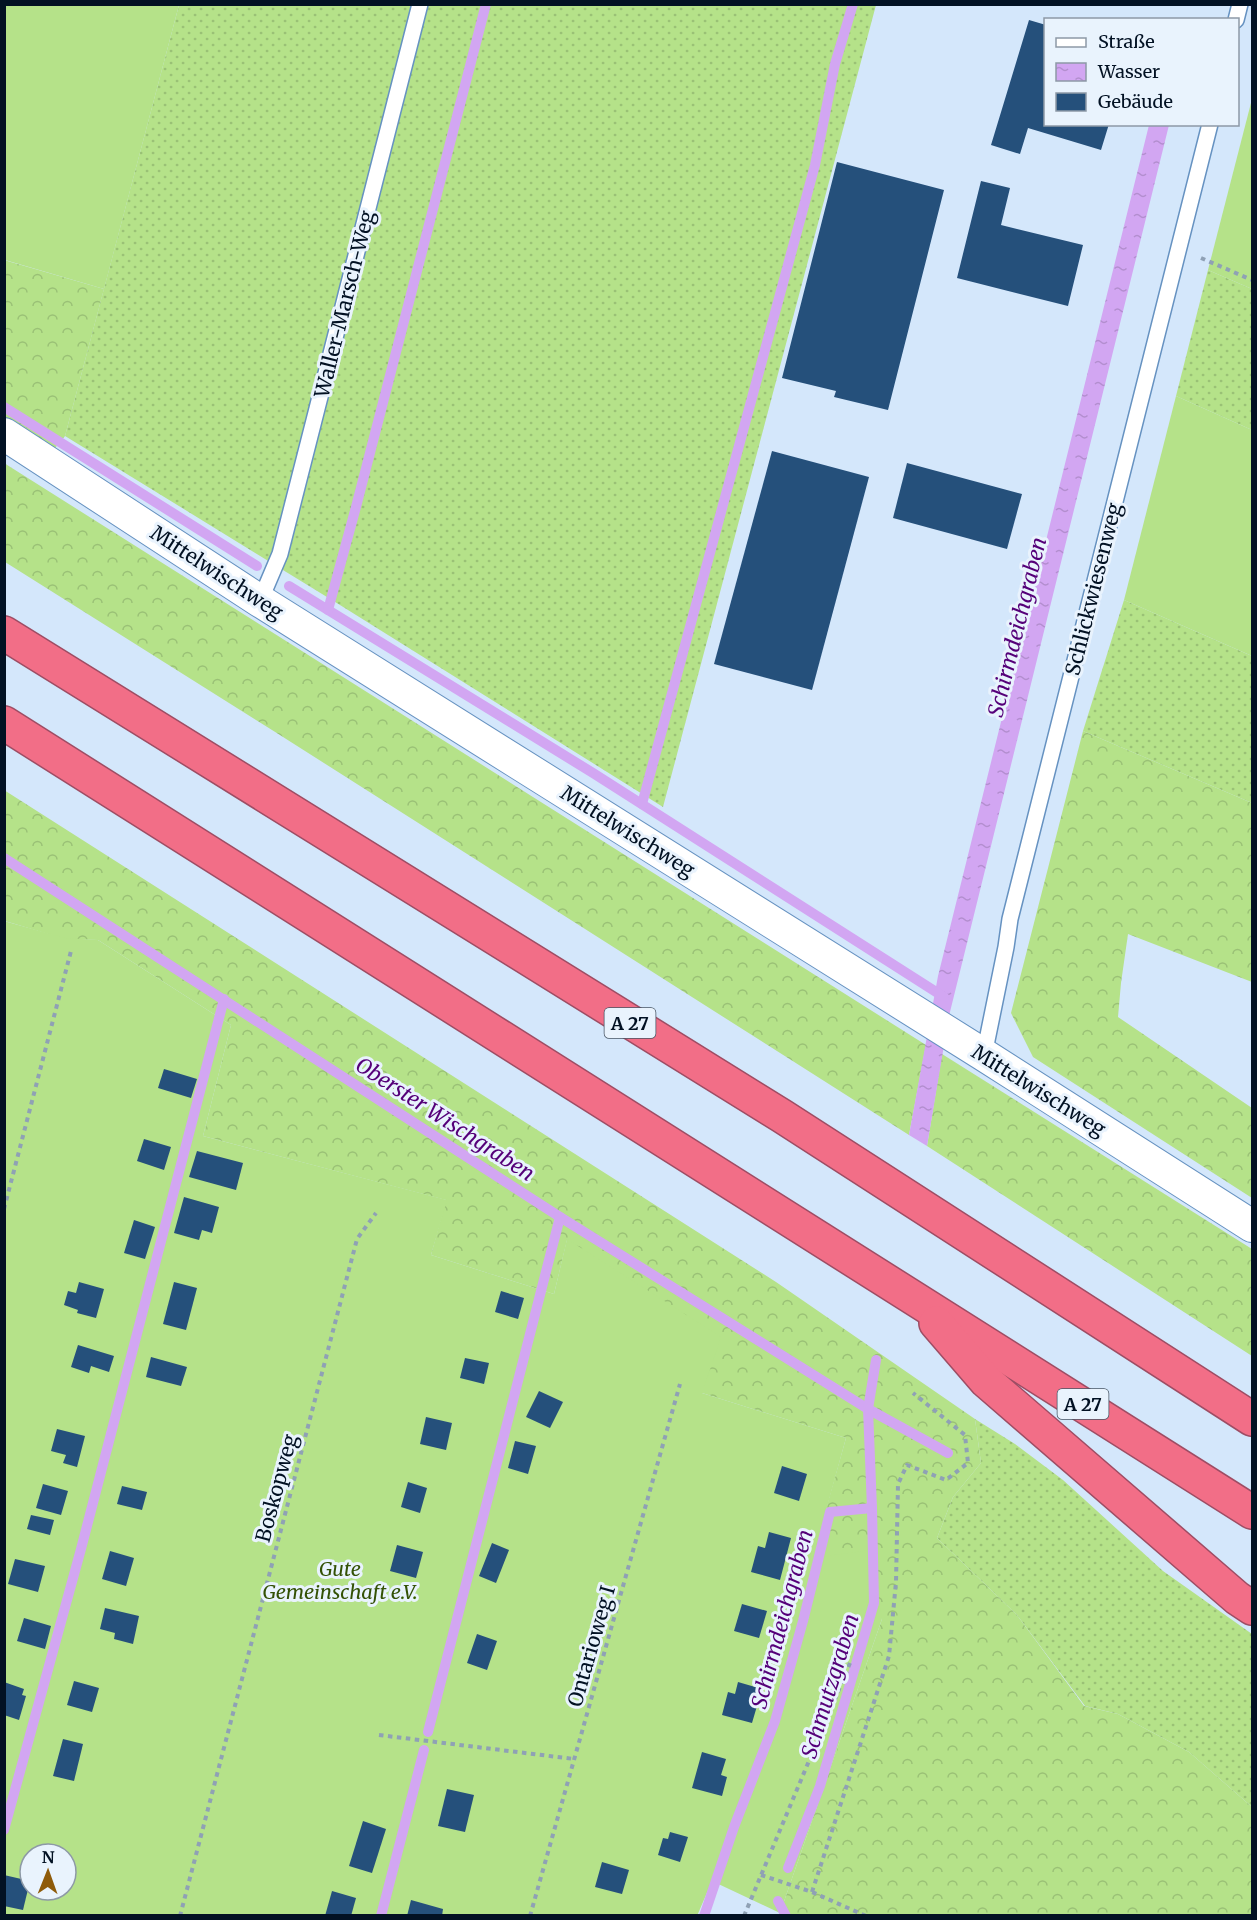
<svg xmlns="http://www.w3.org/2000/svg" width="1257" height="1920" font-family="Merriweather,serif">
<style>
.grass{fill:url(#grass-dots)}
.forest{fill:url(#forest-crowns)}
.garden{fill:#b5e289;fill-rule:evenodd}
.water{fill:url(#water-ripples)}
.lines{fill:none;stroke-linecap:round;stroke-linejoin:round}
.stream{stroke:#d2a6f2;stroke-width:10}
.building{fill:#25507b}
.lane-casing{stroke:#6692c1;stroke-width:18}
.street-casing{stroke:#6692c1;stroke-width:34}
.highway-casing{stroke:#9e4d64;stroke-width:36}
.path{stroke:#8fa1b5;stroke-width:4;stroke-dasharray:4.5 4.5;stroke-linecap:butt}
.lane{stroke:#fff;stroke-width:15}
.street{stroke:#fff;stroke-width:32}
.highway{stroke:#f26e87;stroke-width:33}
.labels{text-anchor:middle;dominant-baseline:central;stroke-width:6;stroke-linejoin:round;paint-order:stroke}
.shield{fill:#e9f3fd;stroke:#475564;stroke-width:1.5}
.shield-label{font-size:18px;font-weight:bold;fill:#021123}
.street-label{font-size:20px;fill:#021123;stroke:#e9f3fd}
.park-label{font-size:20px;font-style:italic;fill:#335105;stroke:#e9f3fd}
.water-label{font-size:21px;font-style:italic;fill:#550079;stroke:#e9f3fd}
</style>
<defs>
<pattern id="grass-dots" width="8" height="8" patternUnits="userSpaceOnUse" patternTransform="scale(1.5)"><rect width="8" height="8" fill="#b5e289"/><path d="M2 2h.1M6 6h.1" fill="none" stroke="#9ac176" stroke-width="1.8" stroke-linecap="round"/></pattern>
<pattern id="forest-crowns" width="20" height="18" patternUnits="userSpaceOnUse" patternTransform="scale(1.5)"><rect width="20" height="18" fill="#b5e289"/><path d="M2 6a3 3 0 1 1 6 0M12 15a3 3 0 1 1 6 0" fill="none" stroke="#9ac176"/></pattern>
<pattern id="water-ripples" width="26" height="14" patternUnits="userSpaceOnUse" patternTransform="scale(1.5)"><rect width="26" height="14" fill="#d2a6f2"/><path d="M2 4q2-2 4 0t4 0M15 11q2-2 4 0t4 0" fill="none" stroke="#b38ecf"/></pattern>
</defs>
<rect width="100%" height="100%" fill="#d4e7fb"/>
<g class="grass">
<polygon points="179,5 876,5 663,807 340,605 65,436"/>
<polygon points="1208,270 1252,289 1252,430 1176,396"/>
<polygon points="1124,600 1252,656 1252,803 1083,731"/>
<polygon points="975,1419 1015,1444 1063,1480 1163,1571 1252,1634 1252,1807 1189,1752 1118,1714 1085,1706 1017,1615 937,1538 953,1497 981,1463"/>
</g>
<g class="forest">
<polygon points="4,260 104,289 65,436 51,453 5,423"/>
<polygon points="4,463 926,1045 909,1135 272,730 5,562"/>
<polygon points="1083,731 1252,803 1252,982 1128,934 1121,983 1118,1017 1252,1108 1252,1198 1033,1057 1011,1013"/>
<polygon points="4,790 776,1282 975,1419 981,1463 953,1497 937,1538 1017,1615 1084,1706 1118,1714 1189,1752 1252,1807 1252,1915 783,1916 780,1913 882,1619 812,1559 846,1438 702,1393 567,1240 554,1294 431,1255 446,1200 203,1136 231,1025 98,940 65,939 5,921"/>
<polygon points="942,1054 1252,1249 1252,1356 927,1146"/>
</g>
<g class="garden">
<polygon points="4,5 179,5 104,289 5,260"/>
<polygon points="1252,99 1252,289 1208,270"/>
<polygon points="1176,396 1252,430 1252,656 1124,600"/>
<path d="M 4,921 L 65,938 L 98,940 L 231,1025 L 203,1136 L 447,1200 L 431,1255 L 554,1294 L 567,1239 L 721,1337 L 702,1393 L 846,1438 L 813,1558 L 870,1550 L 882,1619 L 780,1913 L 712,1881 L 697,1916 L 5,1915 ZM 30,1854 L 66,1854 L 66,1890 L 30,1890 Z"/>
</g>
<polygon class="water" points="1149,125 1169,125 949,1016 927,1146 909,1135 938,976"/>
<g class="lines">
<g class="stream">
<polyline points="4,407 257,566"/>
<polyline points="289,586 593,773 944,997"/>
<polyline points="328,610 356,507 486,4"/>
<polyline points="642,804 815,165 835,64 853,4"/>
<polyline points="4,858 560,1217 868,1409 948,1453"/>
<polyline points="428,1732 560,1217"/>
<polyline points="4,1830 81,1549 224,999"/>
<polyline points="788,1868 820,1786 874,1603 872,1508"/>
<polyline points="778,1901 786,1916"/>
<polyline points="381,1916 424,1750"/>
<polyline points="704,1916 734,1827 775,1721 803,1621 830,1512 872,1508 868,1409 876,1360"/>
</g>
</g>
<g class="building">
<polygon points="1029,20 1046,25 1046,124 1109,124 1101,150 1028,128 1020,154 991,145"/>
<polygon points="837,162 944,190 888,410 834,397 836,391 782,378"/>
<polygon points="981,181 1010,188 1001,225 1083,245 1068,306 957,278"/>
<polygon points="772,451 869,477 812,690 714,664"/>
<polygon points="907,463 1022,494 1007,549 893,518"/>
<polygon points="164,1069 197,1079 191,1098 158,1088"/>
<polygon points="144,1139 171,1147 164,1170 137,1161"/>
<polygon points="197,1151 243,1163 236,1190 189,1177"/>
<polygon points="184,1197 219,1207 212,1233 202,1230 199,1240 174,1233"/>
<polygon points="134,1220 155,1227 145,1259 124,1253"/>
<polygon points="79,1282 104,1289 96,1318 77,1313 78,1310 64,1305 68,1291 76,1293"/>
<polygon points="174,1282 197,1288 186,1330 163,1324"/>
<polygon points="501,1291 524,1298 518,1319 495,1312"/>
<polygon points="78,1345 114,1356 109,1372 91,1366 89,1373 71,1367"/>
<polygon points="151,1357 187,1367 181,1386 146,1377"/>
<polygon points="465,1358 489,1363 484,1384 460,1378"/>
<polygon points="539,1391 563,1402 550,1428 526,1417"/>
<polygon points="426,1417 452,1423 446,1450 420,1444"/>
<polygon points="57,1429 85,1436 77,1467 63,1463 66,1455 51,1451"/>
<polygon points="515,1441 536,1446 528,1474 508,1468"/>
<polygon points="782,1466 807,1474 799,1501 774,1493"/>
<polygon points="408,1482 427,1488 420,1513 401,1507"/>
<polygon points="43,1484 68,1491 61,1515 36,1508"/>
<polygon points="122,1486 147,1492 142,1510 117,1504"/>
<polygon points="31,1515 54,1520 50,1535 27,1529"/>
<polygon points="769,1532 791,1538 780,1580 751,1572 758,1546 765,1548"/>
<polygon points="492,1543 509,1550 496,1583 479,1576"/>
<polygon points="397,1545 423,1552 416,1578 390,1571"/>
<polygon points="110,1551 134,1558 126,1586 102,1579"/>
<polygon points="15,1559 45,1566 38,1592 8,1584"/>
<polygon points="742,1604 767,1611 759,1638 734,1631"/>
<polygon points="105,1608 139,1616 133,1644 114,1639 115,1633 100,1629"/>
<polygon points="24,1618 51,1626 45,1649 17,1641"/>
<polygon points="477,1634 497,1641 487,1670 467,1663"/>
<polygon points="74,1681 99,1688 92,1712 67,1705"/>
<polygon points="4,1682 24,1689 22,1695 26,1696 19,1720 4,1715"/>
<polygon points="738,1682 762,1689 752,1723 722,1715 728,1692 735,1694"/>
<polygon points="63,1739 83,1744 74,1781 53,1776"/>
<polygon points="702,1752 726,1759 721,1775 727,1777 722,1796 692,1788"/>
<polygon points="447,1789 474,1795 465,1832 438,1826"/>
<polygon points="363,1821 386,1829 372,1873 349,1866"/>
<polygon points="670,1832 688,1837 680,1862 658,1855 663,1838 668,1839"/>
<polygon points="602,1862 629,1870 622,1894 595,1887"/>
<polygon points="4,1875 30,1881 23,1910 4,1906"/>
<polygon points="332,1891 356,1898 351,1916 325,1916"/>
<polygon points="411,1900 443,1909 442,1916 407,1916"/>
</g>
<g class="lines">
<g class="lane-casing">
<g id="lane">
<polyline points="1236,20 1240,4"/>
<polyline points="260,601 280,554 420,4"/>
<polyline points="984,1055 1006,947 1010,919 1210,124"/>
</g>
</g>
<g class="street-casing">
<polyline id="street" points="4,434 260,601 984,1055 1252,1226"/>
</g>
<g class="highway-casing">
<g id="highway">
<polyline points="4,633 782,1116 1252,1419"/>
<polyline points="4,723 1252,1512"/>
<polyline points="936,1323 986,1381 1237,1598 1252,1608"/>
</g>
</g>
<g class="path">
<polyline points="1201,258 1252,280"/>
<polyline points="4,1209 71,951"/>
<polyline points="379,1735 574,1759"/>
<polyline points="761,1875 812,1892 866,1916"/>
<polyline points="812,1892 889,1656 896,1582 898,1484 907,1465 946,1480 968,1463 965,1435 913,1393"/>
<polyline points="180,1916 357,1239 376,1213"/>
<polyline points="530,1916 680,1384"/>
<polyline points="744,1916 850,1663"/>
</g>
<use href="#lane" class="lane"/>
<use href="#street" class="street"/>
<use href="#highway" class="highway"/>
</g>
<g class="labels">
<g class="shield">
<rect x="604.5" y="1008" width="51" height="30" rx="4.5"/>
<rect x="1057.5" y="1389" width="51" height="30" rx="4.5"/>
</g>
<g class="shield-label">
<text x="630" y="1023">A 27</text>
<text x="1083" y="1404">A 27</text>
</g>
<g class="street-label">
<text transform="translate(344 304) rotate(-76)">Waller-Marsch-Weg</text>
<text transform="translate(217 572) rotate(33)">Mittelwischweg</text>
<text transform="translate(1093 589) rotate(-76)">Schlickwiesenweg</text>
<text transform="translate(628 831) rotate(32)">Mittelwischweg</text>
<text transform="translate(1039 1090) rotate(32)">Mittelwischweg</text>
<text transform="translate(276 1488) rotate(-75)">Boskopweg</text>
<text transform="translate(591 1646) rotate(-74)">Ontarioweg I</text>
</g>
<g class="park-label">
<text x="340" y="1568">Gute<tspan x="340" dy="23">Gemeinschaft e.V.</tspan></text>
</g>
<g class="water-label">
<text transform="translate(1017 627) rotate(-76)">Schirmdeichgraben</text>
<text transform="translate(445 1119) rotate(33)">Oberster Wischgraben</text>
<text transform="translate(782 1619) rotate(-75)">Schirmdeichgraben</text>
<text transform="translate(830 1686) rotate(-73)">Schmutzgraben</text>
</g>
</g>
<rect width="1257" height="1920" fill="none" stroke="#021123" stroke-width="12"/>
<rect x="1044" y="18" width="195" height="108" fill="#e9f3fd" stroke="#8d99a6" stroke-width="1.5"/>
<rect x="1056" y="38" width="30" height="9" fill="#ffffff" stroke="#8d99a6" stroke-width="1.5"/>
<text x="1098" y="48" font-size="18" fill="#021123">Straße</text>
<rect x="1056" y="63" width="30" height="18" fill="url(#water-ripples)" stroke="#8d99a6" stroke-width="1.5"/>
<text x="1098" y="78" font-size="18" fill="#021123">Wasser</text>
<rect x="1056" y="93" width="30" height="18" fill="#25507b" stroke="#8d99a6" stroke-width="1.5"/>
<text x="1098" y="108" font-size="18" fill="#021123">Gebäude</text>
<g transform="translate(48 1872) rotate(1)"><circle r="28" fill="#e9f3fd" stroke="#8d99a6" stroke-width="1.5"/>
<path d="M0-4.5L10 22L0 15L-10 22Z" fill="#8e5b0a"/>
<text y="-9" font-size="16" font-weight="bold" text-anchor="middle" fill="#021123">N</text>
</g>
</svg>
